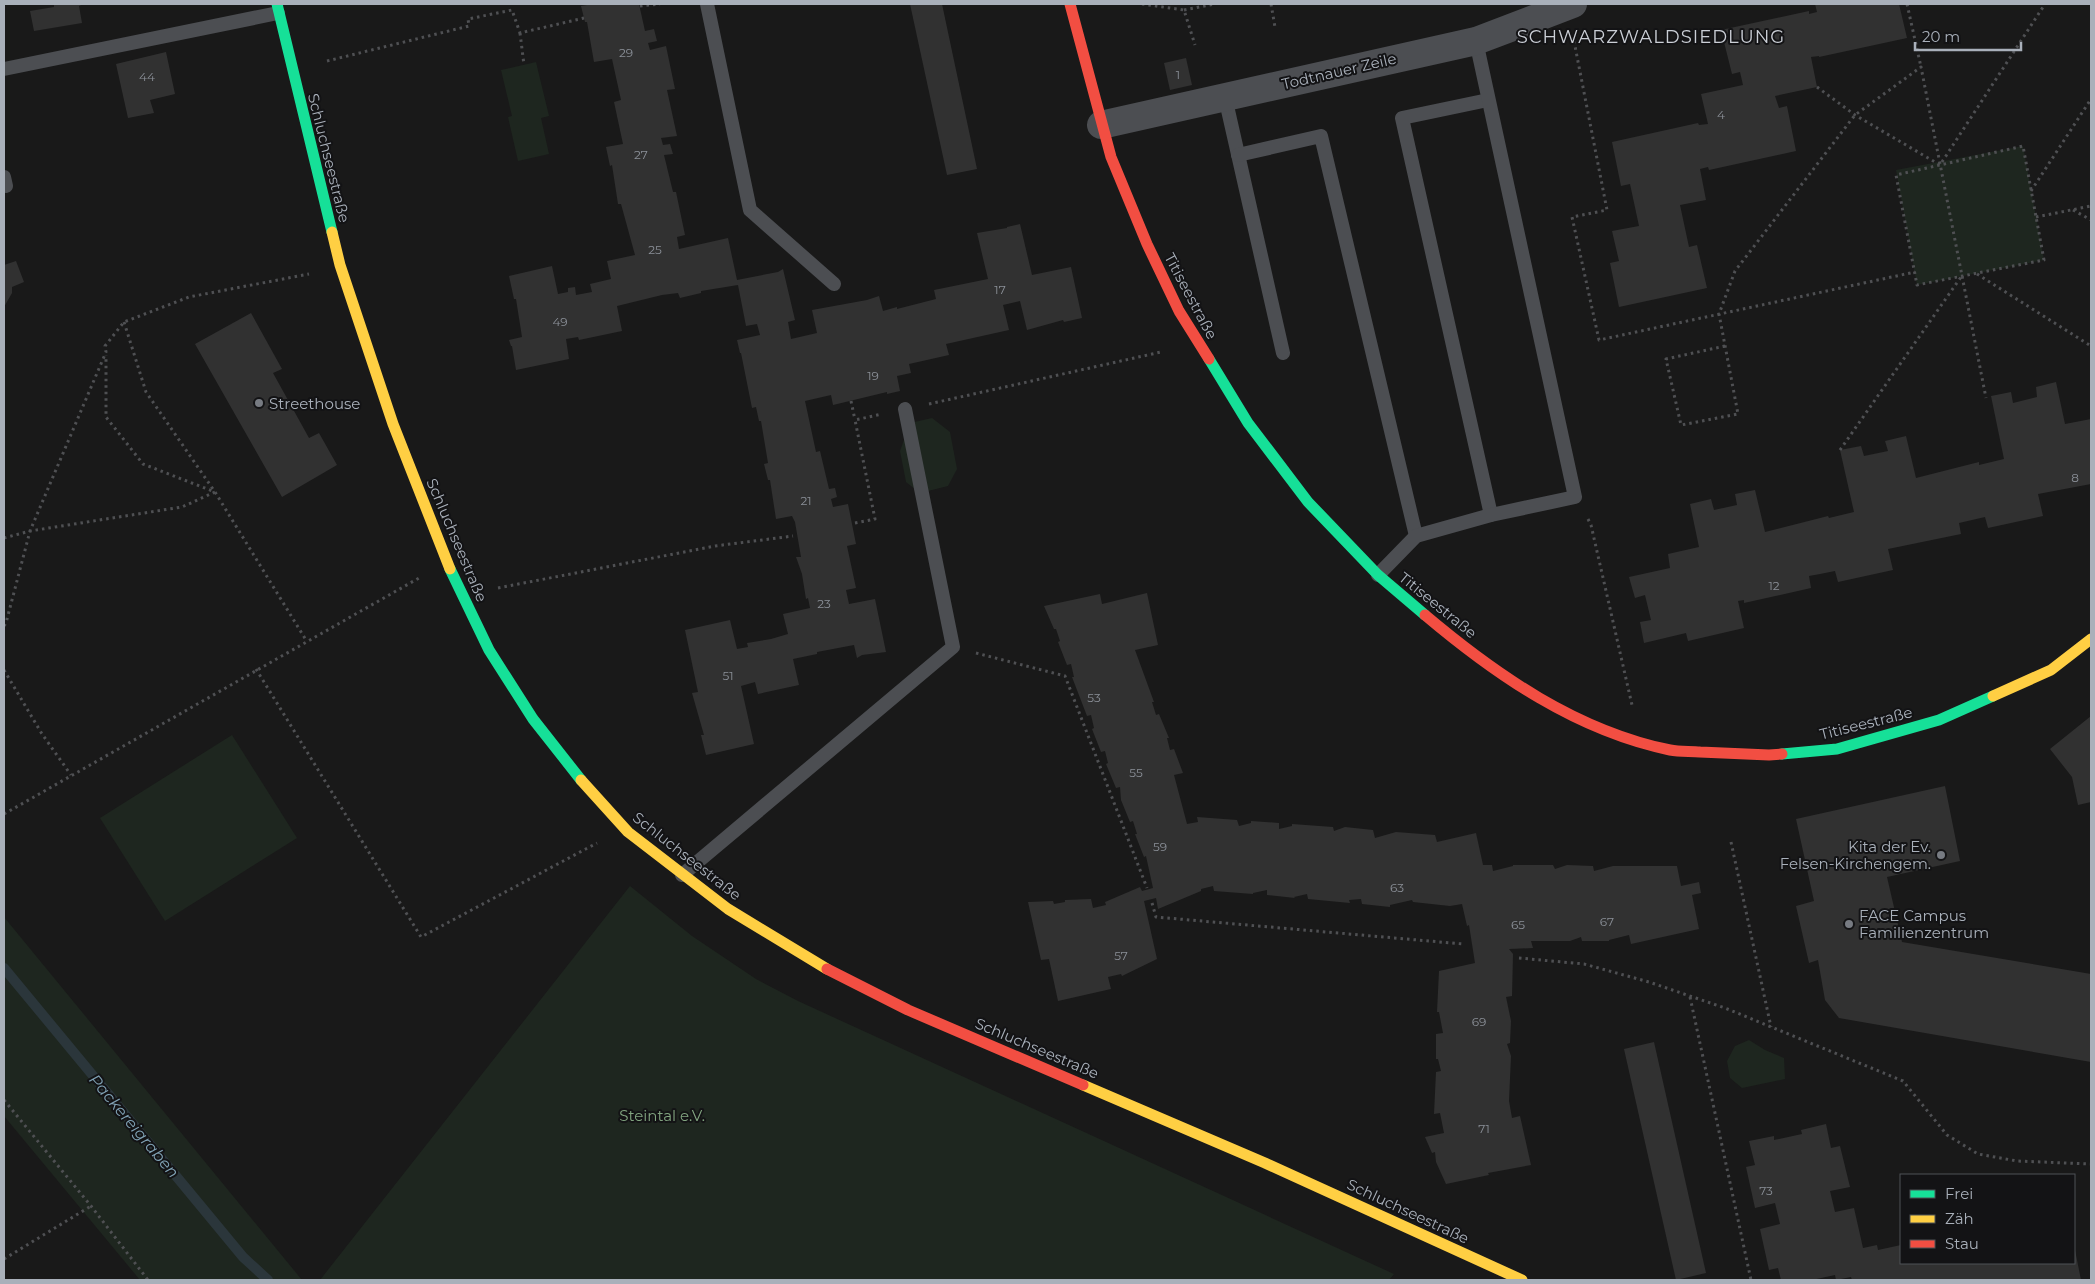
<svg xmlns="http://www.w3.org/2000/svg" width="2095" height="1284" font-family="Montserrat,sans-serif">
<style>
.green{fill:#1e261f}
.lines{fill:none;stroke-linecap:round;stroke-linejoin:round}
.stream{stroke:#2b363b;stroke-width:10}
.building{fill:#313131}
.path{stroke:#4f5053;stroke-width:3;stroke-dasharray:2.5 4;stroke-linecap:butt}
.lane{stroke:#4c4e52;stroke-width:14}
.street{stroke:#4c4e52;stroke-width:28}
.fast{stroke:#16e098;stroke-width:11}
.slow{stroke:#ffcf43;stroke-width:11}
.jam{stroke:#f24e42;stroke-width:11}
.poi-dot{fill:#777b82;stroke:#131315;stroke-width:2}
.labels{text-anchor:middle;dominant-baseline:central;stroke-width:4;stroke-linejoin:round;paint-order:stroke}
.number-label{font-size:12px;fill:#8b9098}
.street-label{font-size:15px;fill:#a9b0ba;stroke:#131315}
.poi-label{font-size:15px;fill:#a9b0ba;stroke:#131315;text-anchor:start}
.park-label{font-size:15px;fill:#82a580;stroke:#131315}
.water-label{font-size:16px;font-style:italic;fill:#80a2b5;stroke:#131315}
.quarter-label{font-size:18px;letter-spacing:1px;fill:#cbcfd6;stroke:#131315}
</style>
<rect width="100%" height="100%" fill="#191919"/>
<g class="green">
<polygon points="536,62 549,116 541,118 549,154 518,161 508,117 512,116 501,70"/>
<polygon points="2023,146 2044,260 1917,285 1896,170"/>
<polygon points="932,418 950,432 957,469 948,486 920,493 906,482 900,451 910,423"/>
<polygon points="232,735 297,838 165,921 100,818"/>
<polygon points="630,886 692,936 756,979 798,1001 1394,1274 1389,1280 320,1280"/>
<polygon points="4,917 302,1280 140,1280 4,1116"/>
<polygon points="1749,1040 1765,1050 1784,1058 1785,1079 1742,1088 1730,1078 1727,1061 1735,1046"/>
</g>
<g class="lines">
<polyline class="stream" points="4,968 243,1257 268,1280"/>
</g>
<g class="building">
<polygon points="54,4 83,4 79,6 82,23 34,31 30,11 54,7"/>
<polygon points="593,4 639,4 645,31 654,29 657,41 648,43 650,50 666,46 675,89 667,90 677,136 661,138 663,145 670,144 673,154 664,155 673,192 676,192 685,235 677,237 679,249 728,238 737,280 778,272 783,269 795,320 788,322 791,339 817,333 812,310 867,300 879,296 883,311 897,307 897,309 936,299 934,290 988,279 977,233 1007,228 1007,227 1020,224 1032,275 1071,267 1082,318 1064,322 1063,320 1027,330 1020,301 1003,305 1009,330 946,344 949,355 909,364 911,373 897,376 900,391 887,394 887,392 833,405 831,395 805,401 816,452 820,451 829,489 835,488 837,497 831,499 833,507 848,504 856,544 847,546 856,588 846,590 849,604 875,599 886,652 862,655 857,658 854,645 817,652 817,654 793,659 799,685 758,694 755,682 741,686 754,744 706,755 701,735 704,735 692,693 698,692 685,630 730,620 737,649 748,647 747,643 771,639 788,634 783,614 810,608 808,598 806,599 802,574 796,557 801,557 795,522 792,516 776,519 770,480 768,480 764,464 768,463 761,421 759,421 756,407 752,408 741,353 740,353 737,340 760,335 757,324 746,326 738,285 701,291 701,293 680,298 678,293 662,295 617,306 622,331 579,340 578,337 566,339 569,359 516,370 512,346 511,346 509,340 522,337 516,299 514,299 509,276 552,266 558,294 568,292 568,288 575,287 576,295 592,292 590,284 611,279 607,261 635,255 621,204 618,204 612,165 610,166 606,147 623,144 614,102 621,100 612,59 594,62 587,22 585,22 581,6"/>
<polygon points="910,4 942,4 977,169 947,175"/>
<polygon points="1815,4 1899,4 1907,38 1819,57 1819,56 1811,57 1817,87 1775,96 1779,108 1787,106 1796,151 1709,170 1708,167 1700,169 1706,200 1680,205 1689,247 1697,245 1707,288 1619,307 1610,263 1619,261 1612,231 1639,226 1630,184 1621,186 1612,142 1698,123 1699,125 1708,124 1701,94 1743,85 1740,72 1732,74 1721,30 1809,11 1809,14 1817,12"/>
<polygon points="166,52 175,94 150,100 154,113 128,118 116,64"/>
<polygon points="1186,58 1192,85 1170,90 1164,63"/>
<polygon points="16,261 24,282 12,287 12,293 4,307 4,265"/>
<polygon points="251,313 282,369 273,373 309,438 319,433 337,465 282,497 195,344"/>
<polygon points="2056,382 2065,424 2091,419 2091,484 2038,494 2043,516 1988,528 1985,517 1959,523 1961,534 1888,549 1893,570 1838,582 1835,571 1820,574 1809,576 1811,588 1744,603 1744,600 1738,601 1744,628 1688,641 1686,633 1644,643 1640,622 1651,620 1645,595 1635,598 1629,577 1670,568 1668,554 1699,547 1690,504 1711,499 1714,510 1737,505 1735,494 1755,490 1765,532 1828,516 1829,518 1854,512 1840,450 1861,446 1864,456 1888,451 1885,441 1906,436 1916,478 1979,462 1979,465 2004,459 1991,396 2011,392 2013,403 2037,397 2036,387"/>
<polygon points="1147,593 1158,645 1135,650 1154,702 1152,702 1156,715 1159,714 1169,738 1167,738 1170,750 1174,749 1183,773 1174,775 1187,824 1198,822 1197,817 1237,820 1239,826 1251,823 1251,821 1279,823 1279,829 1292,826 1292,824 1333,827 1334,831 1345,827 1373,830 1375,838 1396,832 1435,835 1437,842 1476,833 1483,865 1492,865 1493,871 1513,866 1513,865 1553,865 1555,869 1567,865 1593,866 1594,871 1613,866 1677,866 1681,886 1699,882 1701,893 1692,895 1699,929 1631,944 1629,935 1609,940 1609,941 1582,941 1581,937 1570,941 1531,941 1533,948 1509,949 1513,954 1512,996 1506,997 1511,1021 1510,1043 1507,1044 1511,1056 1509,1101 1512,1118 1520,1116 1531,1165 1488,1173 1489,1175 1446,1184 1436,1162 1435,1152 1432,1153 1425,1137 1444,1133 1440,1113 1434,1114 1436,1072 1441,1071 1438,1059 1436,1059 1436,1034 1443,1033 1439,1012 1437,1012 1439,971 1475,963 1469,925 1467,926 1462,904 1450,906 1413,902 1412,900 1390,905 1390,907 1362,904 1361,899 1349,900 1350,903 1308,899 1307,894 1294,897 1295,898 1267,895 1267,890 1253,893 1253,894 1214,891 1213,886 1201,889 1201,891 1158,909 1156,898 1144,901 1157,959 1122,976 1121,974 1108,977 1111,989 1058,1001 1049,959 1041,960 1028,902 1053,901 1054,904 1065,902 1065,900 1091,899 1093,908 1106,905 1105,902 1140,887 1142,891 1153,888 1146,856 1144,857 1135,834 1137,834 1133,821 1130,822 1121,800 1120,787 1116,788 1106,764 1108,763 1105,751 1101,752 1092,729 1094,728 1091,715 1087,716 1072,677 1074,677 1071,664 1067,665 1058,642 1060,641 1056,629 1054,629 1044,606 1100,594 1102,604"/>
<polygon points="2091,716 2091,802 2078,805 2072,777 2050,749"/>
<polygon points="1945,786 1960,861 1887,877 1902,942 2091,974 2091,1062 1839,1018 1825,1000 1818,960 1809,963 1796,906 1814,901 1796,819"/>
<polygon points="1654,1042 1706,1273 1676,1280 1624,1049"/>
<polygon points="1826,1124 1831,1148 1840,1146 1850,1187 1830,1191 1835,1212 1854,1208 1863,1248 1877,1245 1878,1250 1901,1245 1901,1263 2074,1263 2075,1250 2081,1280 1852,1280 1851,1277 1836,1280 1835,1275 1812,1280 1781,1280 1778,1268 1769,1270 1760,1229 1780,1224 1775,1203 1755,1208 1746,1167 1755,1165 1749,1141 1774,1136 1774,1140 1802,1134 1801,1130"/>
</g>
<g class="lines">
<g class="path">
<polyline points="1142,4 1184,10 1195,45"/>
<polyline points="1271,4 1275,27"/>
<polyline points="1907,4 1921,67"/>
<polyline points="640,6 660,4"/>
<polyline points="1184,10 1215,4"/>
<polyline points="520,33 524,65"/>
<polyline points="1574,41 1607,210 1572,217 1599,340 1915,272"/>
<polyline points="327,61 469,26 468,19 512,10 520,33 584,18"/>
<polyline points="1817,87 1855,115 1940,165 2023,146 2044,260 1917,285 1896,175 1940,165 2045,4"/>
<polyline points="2031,191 2091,99"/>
<polyline points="2073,210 2091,220"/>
<polyline points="2036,217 2091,206"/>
<polyline points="1977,274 2091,346"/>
<polyline points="124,322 146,392 215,492 306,640"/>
<polyline points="1725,346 1666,359 1681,425 1738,414 1719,314 1735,271 1855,115 1921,67 1986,398"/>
<polyline points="851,401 855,420"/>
<polyline points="929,404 1161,352"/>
<polyline points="1840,450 1961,277"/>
<polyline points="1588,519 1591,525 1632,705"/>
<polyline points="855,523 875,519 855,420 882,414"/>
<polyline points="4,538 30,531 182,507 215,492 143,464 106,417 106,355"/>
<polyline points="498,588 715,546 793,536"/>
<polyline points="4,626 6,623 30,531 106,352 105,346 124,322 189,297 309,274"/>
<polyline points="976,653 1065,676 1147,888"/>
<polyline points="256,669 421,937 597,843"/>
<polyline points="4,670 42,734 71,775"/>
<polyline points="4,814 419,578"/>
<polyline points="1731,842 1771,1027"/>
<polyline points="1152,903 1156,917 1463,944"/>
<polyline points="1519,958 1584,964 1649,982 1725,1008 1903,1081 1947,1135 1978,1154 2017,1161 2091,1164"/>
<polyline points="1690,997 1751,1280"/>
<polyline points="4,1100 91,1206 148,1280"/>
<polyline points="4,1259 91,1206"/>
</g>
<g class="lane">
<polyline points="707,4 750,210 834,284"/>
<polyline points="4,69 278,13"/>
<polyline points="1225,97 1283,353"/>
<polyline points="1488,100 1402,118 1491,515"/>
<polyline points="1238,155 1321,136 1416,536"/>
<polyline points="4,177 6,186"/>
<polyline points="1378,575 1416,536 1491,515 1575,497 1476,41"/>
<polyline points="682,875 953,647 905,409"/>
</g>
<polyline class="street" points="1101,125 1476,41 1573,4"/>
<g class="fast">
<polyline points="277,4 332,232"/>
<polyline points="1209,359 1248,423 1308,502 1378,575 1425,615"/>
<polyline points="450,569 489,650 533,719 581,780"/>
<polyline points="1782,754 1837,749 1939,720 1993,696"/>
</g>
<g class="slow">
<polyline points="332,232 340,265 393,424 450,569"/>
<polyline points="1993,696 2051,670 2091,639"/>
<polyline points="581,780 628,832 728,909 827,969"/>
<polyline points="1083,1085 1265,1163 1522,1280"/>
</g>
<g class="jam">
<polyline points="1070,4 1111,157 1147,244 1179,311 1209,359"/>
<path d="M 1425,615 C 1496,675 1577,731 1670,750 C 1680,752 1691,751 1700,752 C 1723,753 1746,754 1769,755 L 1782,754"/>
<polyline points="827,969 908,1010 1083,1085"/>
</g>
</g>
<g class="poi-dot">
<circle cx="259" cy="403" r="5"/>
<circle cx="1941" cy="855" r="5"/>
<circle cx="1849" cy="924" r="5"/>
</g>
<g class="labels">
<g class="number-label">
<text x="626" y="52">29</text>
<text x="1178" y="74">1</text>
<text x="147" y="76">44</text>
<text x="1721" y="114">4</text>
<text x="641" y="154">27</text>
<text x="655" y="249">25</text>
<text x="1000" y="289">17</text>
<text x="560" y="321">49</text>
<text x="873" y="375">19</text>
<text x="2075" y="477">8</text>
<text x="806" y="500">21</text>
<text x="1774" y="585">12</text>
<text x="824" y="603">23</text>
<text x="728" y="675">51</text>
<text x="1094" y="697">53</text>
<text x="1136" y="772">55</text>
<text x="1160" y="846">59</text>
<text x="1397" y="887">63</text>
<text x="1607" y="921">67</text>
<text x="1518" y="924">65</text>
<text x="1121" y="955">57</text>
<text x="1479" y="1021">69</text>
<text x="1484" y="1128">71</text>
<text x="1766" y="1190">73</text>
</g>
<g class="street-label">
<text transform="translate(1339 71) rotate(-13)">Todtnauer Zeile</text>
<text transform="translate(329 158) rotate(76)">Schluchseestraße</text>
<text transform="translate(1191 296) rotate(62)">Titiseestraße</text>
<text transform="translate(457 540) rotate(67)">Schluchseestraße</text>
<text transform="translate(1438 605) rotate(39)">Titiseestraße</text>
<text transform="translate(1866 723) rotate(-14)">Titiseestraße</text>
<text transform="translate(687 856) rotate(38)">Schluchseestraße</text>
<text transform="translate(1037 1048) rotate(23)">Schluchseestraße</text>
<text transform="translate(1408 1211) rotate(25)">Schluchseestraße</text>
</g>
<g class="poi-label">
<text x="269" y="403">Streethouse</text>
<text x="1931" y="846" text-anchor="end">Kita der Ev.<tspan x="1931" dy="17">Felsen-Kirchengem.</tspan></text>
<text x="1859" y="915">FACE Campus<tspan x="1859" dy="17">Familienzentrum</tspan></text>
</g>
<g class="park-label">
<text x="662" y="1115">Steintal e.V.</text>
</g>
<g class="water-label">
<text transform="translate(134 1126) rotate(50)">Packereigraben</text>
</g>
<g class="quarter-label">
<text x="1651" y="37">SCHWARZWALDSIEDLUNG</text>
</g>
</g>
<rect width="2095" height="1284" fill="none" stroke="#a9b0ba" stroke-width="10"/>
<rect x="1900" y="1174" width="175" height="90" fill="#131315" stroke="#4f5257"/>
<rect x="1910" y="1190" width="25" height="8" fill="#16e098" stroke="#4f5257"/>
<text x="1945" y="1199" font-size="15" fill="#a9b0ba">Frei</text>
<rect x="1910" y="1215" width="25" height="8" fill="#ffcf43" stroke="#4f5257"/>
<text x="1945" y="1224" font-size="15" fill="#a9b0ba">Zäh</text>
<rect x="1910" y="1240" width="25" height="8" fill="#f24e42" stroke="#4f5257"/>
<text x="1945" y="1249" font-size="15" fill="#a9b0ba">Stau</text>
<path d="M1915 42v8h106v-8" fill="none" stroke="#a9b0ba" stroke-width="2.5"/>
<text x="1922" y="42" font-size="15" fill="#a9b0ba" stroke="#131315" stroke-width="4" paint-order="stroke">20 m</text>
</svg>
